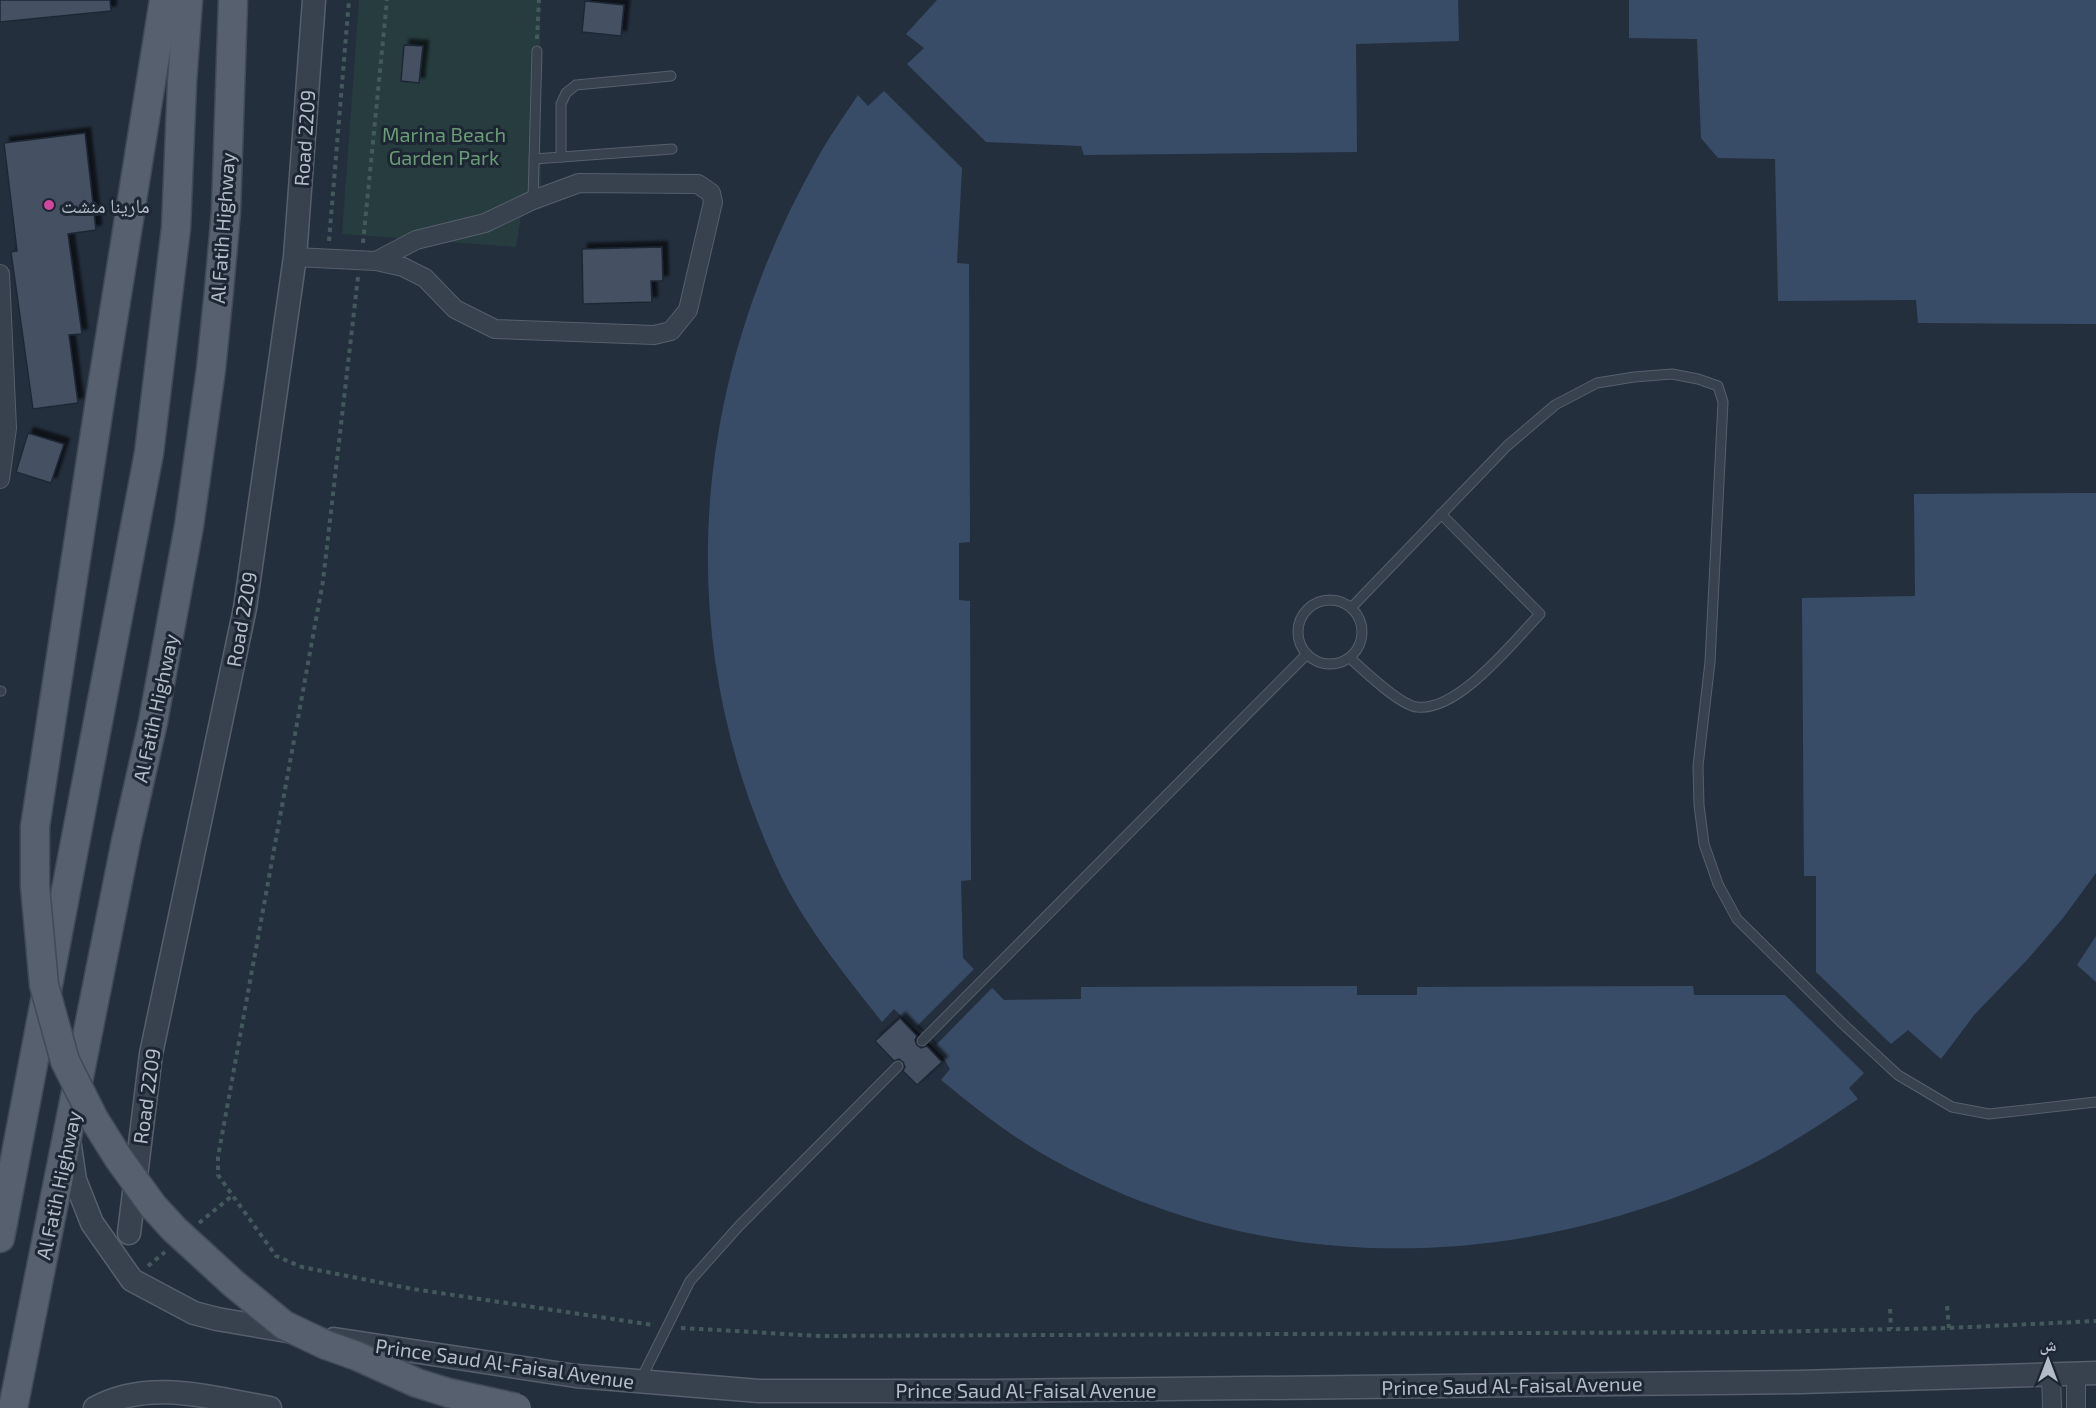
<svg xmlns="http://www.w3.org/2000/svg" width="2096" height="1408" font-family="'Exo 2','Noto Naskh Arabic',sans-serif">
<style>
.green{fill:#263c3f}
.water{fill:#394c67}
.pier{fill:#242f3e}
.building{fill:#455162;stroke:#1f2835;stroke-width:1.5;filter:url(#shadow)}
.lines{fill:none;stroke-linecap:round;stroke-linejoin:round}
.service-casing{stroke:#565f6c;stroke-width:11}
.minor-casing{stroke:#565f6c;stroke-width:20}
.tertiary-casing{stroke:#565f6c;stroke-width:25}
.primary-casing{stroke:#414a57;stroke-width:31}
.path{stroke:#44595c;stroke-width:4;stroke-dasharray:4.5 4.5;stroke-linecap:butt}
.service{stroke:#38414e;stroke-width:9}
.minor{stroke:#38414e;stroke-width:18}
.tertiary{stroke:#38414e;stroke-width:22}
.primary{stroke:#56606e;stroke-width:28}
.primary-bridge-casing{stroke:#414a57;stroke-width:31;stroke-linecap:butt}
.primary-bridge{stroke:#56606e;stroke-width:28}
.hotel-dot{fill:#d1479c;stroke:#1d2633;stroke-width:2}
.labels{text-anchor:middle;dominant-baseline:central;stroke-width:6;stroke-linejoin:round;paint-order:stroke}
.park-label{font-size:20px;fill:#6b9a76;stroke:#1d2633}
.street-label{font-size:20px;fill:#b4bcc9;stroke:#1d2633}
.poi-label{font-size:20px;fill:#b4bcc9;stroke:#1d2633;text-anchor:start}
</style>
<defs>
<filter id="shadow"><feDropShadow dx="5.5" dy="-5.5" stdDeviation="1.5" flood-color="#0009"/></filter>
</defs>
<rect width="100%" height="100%" fill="#242f3e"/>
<polygon class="green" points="359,0 540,0 541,209 522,210 516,247 342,234"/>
<g class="water">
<polygon points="937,0 1458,0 1459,41 1356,44 1357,152 1084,155 1081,146 986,142 907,64 924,48 906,34"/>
<polygon points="1629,0 2096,0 2096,324 1918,323 1916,300 1778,301 1775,159 1718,158 1701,138 1697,39 1629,38"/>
<path d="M 884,91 L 962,168 L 957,263 L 969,264 L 970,542 L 959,543 L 959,600 L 970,601 L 971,880 L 961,881 L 963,958 L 1004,1000 L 1081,999 L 1081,987 L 1357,986 L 1357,995 L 1417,995 L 1417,987 L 1693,986 L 1694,995 L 1785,995 L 1864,1073 L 1849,1088 L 1858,1099 C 1812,1130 1767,1160 1716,1181 C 1498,1275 1249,1275 1041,1153 C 1005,1132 973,1106 941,1080 L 950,1069 L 943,1057 L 894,1009 L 882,1022 C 846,976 808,930 782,878 C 668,643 690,384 817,159 C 829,137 844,116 858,95 L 868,106 Z"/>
<polygon points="2096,493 2096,873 2063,918 2027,960 1975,1014 1941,1059 1908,1030 1891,1044 1816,972 1816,876 1804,876 1802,598 1915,596 1914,494"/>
<polygon points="2096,936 2096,982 2077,965"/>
</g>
<polygon class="pier" points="976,967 994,986 936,1045 917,1026"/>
<g class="building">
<polygon points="0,0 110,0 111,11 0,22"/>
<polygon points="585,1 624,5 621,36 582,32"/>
<polygon points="404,45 423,46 419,83 401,81"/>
<polygon points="85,133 96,230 68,234 82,334 69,335 78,403 33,409 11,252 17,251 4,143"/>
<polygon points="662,247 663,281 651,281 652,302 583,304 582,249"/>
<polygon points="28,433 64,444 51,483 16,472"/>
<polygon points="900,1018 917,1036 915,1040 917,1045 921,1048 927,1046 942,1062 917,1085 903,1071 905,1067 903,1062 899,1059 894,1061 875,1041"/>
</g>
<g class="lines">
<g class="service-casing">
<g id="service">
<polyline points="561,157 561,104 566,93 576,85 671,76"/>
<polyline points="534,159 672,149"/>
<polyline points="533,200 537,51"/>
<circle cx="1330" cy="632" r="32"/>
<polyline points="1351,608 1507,446 1555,405 1597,383 1634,377 1672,374 1698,379 1718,386 1723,402 1710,662 1698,766 1699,805 1704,844 1718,884 1737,919 1843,1024 1898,1075 1952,1107 1989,1114 2096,1102"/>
<path d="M 1350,658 C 1363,670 1401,706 1417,707 C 1458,712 1513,642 1540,614 L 1441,514"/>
<polyline points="0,691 1,691"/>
<polyline points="922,1041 1307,654"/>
<polyline points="640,1381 690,1281 739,1226 898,1066"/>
</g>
</g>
<g class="minor-casing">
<g id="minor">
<polyline points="295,257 376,261 403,267 425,278 455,309 495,329 654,335 671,331 688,310 713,202 711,193 698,184 579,183 533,200 485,223 416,240 376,261"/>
<polyline points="0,274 7,428 0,479"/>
<polyline points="2076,1373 2076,1408"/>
<polyline points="2051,1374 2052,1408"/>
</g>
</g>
<g class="tertiary-casing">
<g id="tertiary">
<polyline points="70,1146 75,1180 92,1223 132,1280 194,1313 217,1319 293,1332"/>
<polyline points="129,1233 151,1054 245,608 295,257 314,0"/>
<polyline points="334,1339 576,1376 759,1391 990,1391 1800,1382 2096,1373"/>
<path d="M 95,1408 C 149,1378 213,1398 270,1408"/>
</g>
</g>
<g class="primary-casing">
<g id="primary">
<polyline points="35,827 101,394 164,0"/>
<polyline points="0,1238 149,453 176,228 182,83 188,0"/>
<polyline points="13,1408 126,841 153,722 189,526 211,369 219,290 226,211 233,0"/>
</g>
</g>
<g class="path">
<polyline points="537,39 539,0"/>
<polyline points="329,241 349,0"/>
<polyline points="363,243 387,0"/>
<polyline points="358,277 323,581 218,1157 218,1175 276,1256 302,1267 413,1289 653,1325"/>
<polyline points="199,1223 233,1195"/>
<polyline points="148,1266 165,1252"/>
<polyline points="1947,1306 1949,1328"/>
<polyline points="1890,1309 1891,1329"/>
<polyline points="681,1328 821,1336 1761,1332 1949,1328 2096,1321"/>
</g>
<use href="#service" class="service"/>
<use href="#minor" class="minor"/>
<use href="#tertiary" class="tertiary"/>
<use href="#primary" class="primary"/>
<g class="primary-bridge-casing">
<polyline id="primary-bridge" points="35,827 35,886 44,985 65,1061 94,1119 119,1159 153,1206 174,1229 234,1284 284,1325 326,1345 357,1356 417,1383 449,1393 517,1408"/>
</g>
<use href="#primary-bridge" class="primary-bridge"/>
</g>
<circle class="hotel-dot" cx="49" cy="205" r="6"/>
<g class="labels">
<g class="park-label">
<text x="444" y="134">Marina Beach<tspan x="444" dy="23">Garden Park</tspan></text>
</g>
<g class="street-label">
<text transform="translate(304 138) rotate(-86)">Road 2209</text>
<text transform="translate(222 228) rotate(-86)">Al Fatih Highway</text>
<text transform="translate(241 619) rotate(-80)">Road 2209</text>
<text transform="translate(155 708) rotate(-78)">Al Fatih Highway</text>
<text transform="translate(146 1096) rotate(-82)">Road 2209</text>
<text transform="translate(58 1185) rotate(-78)">Al Fatih Highway</text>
<text transform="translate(505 1363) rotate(8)">Prince Saud Al-Faisal Avenue</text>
<text transform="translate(1512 1385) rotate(-1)">Prince Saud Al-Faisal Avenue</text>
<text x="1026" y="1390">Prince Saud Al-Faisal Avenue</text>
</g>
<g class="poi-label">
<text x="61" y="205">مارينا منشت</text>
</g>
</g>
<g transform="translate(2048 1360)" stroke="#1d2633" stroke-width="4.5" paint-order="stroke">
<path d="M0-4.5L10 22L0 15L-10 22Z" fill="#b4bcc9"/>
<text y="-9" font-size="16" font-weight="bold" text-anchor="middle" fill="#b4bcc9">ش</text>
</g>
</svg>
